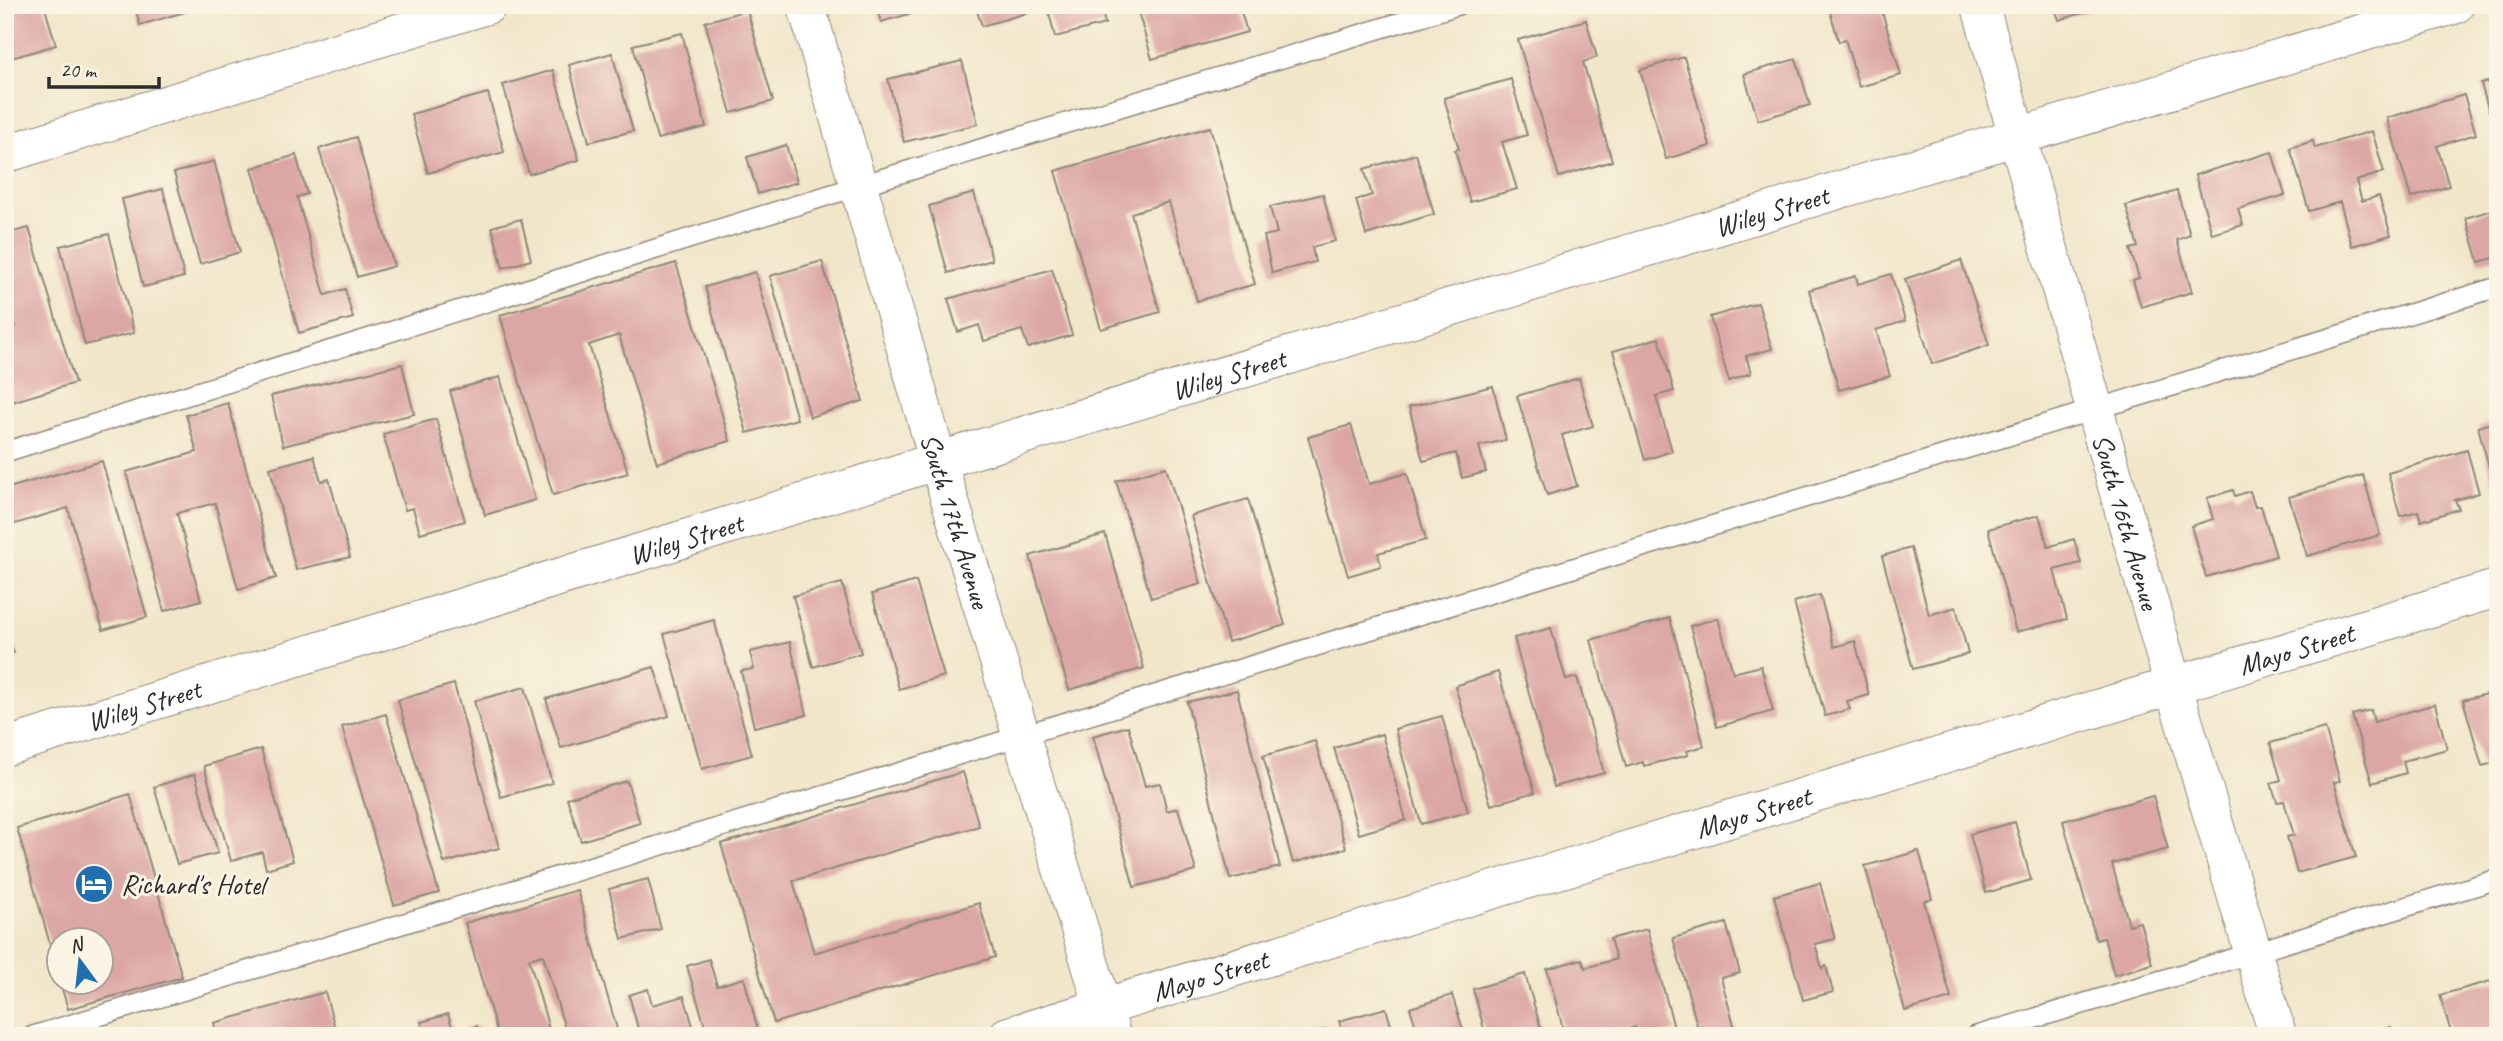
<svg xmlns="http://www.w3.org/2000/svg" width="2503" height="1041" font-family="Caveat,sans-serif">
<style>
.building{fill:#dba6a3}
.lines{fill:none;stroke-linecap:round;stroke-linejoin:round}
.service-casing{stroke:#8e887a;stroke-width:22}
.minor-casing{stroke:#8e887a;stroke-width:39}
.service{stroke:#fff;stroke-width:19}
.minor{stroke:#fff;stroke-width:37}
.labels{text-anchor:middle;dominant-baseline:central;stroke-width:6;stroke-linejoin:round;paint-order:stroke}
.street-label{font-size:28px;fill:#2b2b2b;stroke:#fcf5e5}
.poi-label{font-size:28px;fill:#2b2b2b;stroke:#fcf5e5;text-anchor:start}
</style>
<rect width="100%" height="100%" fill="#fcf5e5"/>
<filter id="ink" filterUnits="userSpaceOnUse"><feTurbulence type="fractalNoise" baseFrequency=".0143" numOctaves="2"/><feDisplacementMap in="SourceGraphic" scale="14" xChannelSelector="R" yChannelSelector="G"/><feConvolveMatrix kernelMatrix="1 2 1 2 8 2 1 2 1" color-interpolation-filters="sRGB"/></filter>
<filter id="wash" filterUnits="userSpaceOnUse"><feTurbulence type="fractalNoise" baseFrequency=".00686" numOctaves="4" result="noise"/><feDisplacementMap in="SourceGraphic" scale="28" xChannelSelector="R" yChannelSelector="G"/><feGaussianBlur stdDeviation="1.57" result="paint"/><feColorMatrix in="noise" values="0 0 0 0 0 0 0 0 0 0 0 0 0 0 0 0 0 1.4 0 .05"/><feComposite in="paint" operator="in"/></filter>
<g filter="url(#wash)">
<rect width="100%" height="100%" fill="#f1e6ca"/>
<g id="blocks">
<g class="building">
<polygon points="5,5 44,5 56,45 5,60"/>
<polygon points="134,5 187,5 188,11 140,25"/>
<polygon points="876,5 937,5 937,6 881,22"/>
<polygon points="975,5 1028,5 1030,12 982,26"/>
<polygon points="1047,5 1101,5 1105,24 1055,37"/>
<polygon points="1136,5 1239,5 1247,32 1152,59"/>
<polygon points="1828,5 1880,5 1901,75 1859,87 1845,39 1839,42"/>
<polygon points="2054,5 2106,5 2106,6 2059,20"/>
<polygon points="747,10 773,101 731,113 705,22"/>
<polygon points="1586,20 1597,57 1583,62 1612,161 1559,177 1518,40"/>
<polygon points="682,33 706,127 657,139 633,45"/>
<polygon points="612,53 633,131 589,142 569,65"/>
<polygon points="1684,57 1710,146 1666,159 1640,70"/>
<polygon points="1796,59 1810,105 1758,120 1744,74"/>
<polygon points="962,61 978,124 904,142 888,79"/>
<polygon points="553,70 579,160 529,174 503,85"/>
<polygon points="1511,79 1527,135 1502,142 1517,189 1470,202 1455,150 1459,149 1444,98"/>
<polygon points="2498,79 2498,138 2497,138 2481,84"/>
<polygon points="488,93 504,152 428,173 411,114"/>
<polygon points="2464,95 2476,134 2437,146 2449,186 2411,198 2387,118"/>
<polygon points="1210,127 1255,284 1197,301 1169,202 1131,213 1160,312 1101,329 1055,171"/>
<polygon points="2372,131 2384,172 2356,181 2362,201 2379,196 2391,235 2352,246 2340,202 2309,211 2290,148 2313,141 2315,148"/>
<polygon points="356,137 394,266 357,277 319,149"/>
<polygon points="786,145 797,182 758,194 747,157"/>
<polygon points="2272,152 2285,195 2238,209 2243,225 2212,234 2195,175"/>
<polygon points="1416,154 1434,214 1366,235 1356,200 1372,195 1364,169"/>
<polygon points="296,155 307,194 297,197 325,295 345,289 353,318 299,333 252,168"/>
<polygon points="214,161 240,252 200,264 174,173"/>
<polygon points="163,189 184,277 143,287 122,199"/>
<polygon points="2177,191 2190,235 2177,240 2192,292 2141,307 2133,280 2139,278 2130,249 2138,247 2126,206"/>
<polygon points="974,193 992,260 948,273 929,206"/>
<polygon points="1323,194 1335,241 1312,247 1315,262 1272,273 1264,236 1277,233 1270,207"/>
<polygon points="2498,208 2498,257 2479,262 2466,218"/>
<polygon points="521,219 531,260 503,268 492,227"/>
<polygon points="29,228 75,383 5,404 5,330 15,327 9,308 5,310 5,234"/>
<polygon points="109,234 134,333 85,345 60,246"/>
<polygon points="1961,260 1989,345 1932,364 1905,279"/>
<polygon points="822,261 863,401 810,417 770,276"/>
<polygon points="676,263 730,441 657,463 619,335 589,345 628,473 553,495 500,315"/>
<polygon points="1052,269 1072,335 1028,348 1022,330 984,341 979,325 958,332 948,299"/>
<polygon points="755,272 797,419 747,433 705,287"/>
<polygon points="1891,274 1905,321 1876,330 1890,376 1839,390 1809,290 1856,276 1858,284"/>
<polygon points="1758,303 1772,349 1746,356 1751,373 1729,381 1710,317"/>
<polygon points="1659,338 1674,391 1656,396 1672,451 1645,460 1613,351"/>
<polygon points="402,364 414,414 283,446 271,396"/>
<polygon points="500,377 535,500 485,515 450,391"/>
<polygon points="1579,378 1593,426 1562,435 1577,486 1547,495 1517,396"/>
<polygon points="1493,386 1506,440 1479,446 1486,472 1462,478 1456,453 1423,461 1409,407"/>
<polygon points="228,403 276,578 238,589 215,503 177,513 201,600 164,611 126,472 197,452 186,415"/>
<polygon points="436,419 465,521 420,533 413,508 405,510 383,434"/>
<polygon points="2498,421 2498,484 2494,485 2478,427"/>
<polygon points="1351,425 1369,484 1407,473 1426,540 1378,553 1381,566 1348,576 1308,437"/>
<polygon points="2467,450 2479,493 2455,500 2459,509 2421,521 2418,511 2400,516 2388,473"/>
<polygon points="314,456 321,481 329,479 350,557 296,570 270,468"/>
<polygon points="102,461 147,617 103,630 68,508 5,527 5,489"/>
<polygon points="1166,467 1201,584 1151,598 1116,481"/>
<polygon points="2363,475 2380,535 2307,556 2289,497"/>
<polygon points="2233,490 2235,496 2250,491 2255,507 2261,506 2276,556 2206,577 2191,526 2213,519 2207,498"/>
<polygon points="1248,499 1285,625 1228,642 1191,516"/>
<polygon points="2039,515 2048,547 2074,539 2081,563 2054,570 2067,619 2016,632 1988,529"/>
<polygon points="1105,534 1144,668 1069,690 1030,556"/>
<polygon points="1911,548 1929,615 1956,607 1968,654 1913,669 1882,556"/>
<polygon points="916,581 944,676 899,689 872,594"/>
<polygon points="842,583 861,653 813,667 793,596"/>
<polygon points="1820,595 1834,647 1855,641 1869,695 1847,701 1850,709 1825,716 1794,602"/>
<polygon points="1670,618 1704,746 1687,751 1688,755 1644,766 1643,762 1626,767 1591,640"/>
<polygon points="1718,618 1733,673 1761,666 1773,711 1717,727 1690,626"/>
<polygon points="714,620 752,755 702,769 664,634"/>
<polygon points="5,625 14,653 5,655"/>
<polygon points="1551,628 1566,680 1577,677 1604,773 1554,787 1514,638"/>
<polygon points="790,642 807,715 754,727 741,671 754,669 750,652"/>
<polygon points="654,667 669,716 561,748 546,699"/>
<polygon points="1498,672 1535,792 1491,805 1455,686"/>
<polygon points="454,684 499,848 444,863 398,700"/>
<polygon points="525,687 552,783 501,797 474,701"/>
<polygon points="1237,690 1280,867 1230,879 1187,702"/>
<polygon points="2498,691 2498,762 2482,766 2463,700"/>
<polygon points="2435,704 2447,749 2403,761 2406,773 2372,783 2352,715 2371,710 2374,722"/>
<polygon points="386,714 439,893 394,905 342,727"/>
<polygon points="1442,716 1468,812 1421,824 1395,729"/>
<polygon points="1128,726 1145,786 1160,783 1167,811 1178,808 1196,871 1134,887 1093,736"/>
<polygon points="2325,728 2340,781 2334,782 2356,857 2297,873 2287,837 2294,835 2284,801 2277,802 2271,783 2281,780 2270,743"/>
<polygon points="1382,734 1406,820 1359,834 1334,748"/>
<polygon points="1315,741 1346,848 1293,863 1263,756"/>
<polygon points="261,749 293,861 266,869 262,852 231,861 204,766"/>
<polygon points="963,772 979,826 793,881 814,953 979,903 995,957 774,1023 721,844"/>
<polygon points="195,774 218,853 177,864 154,787"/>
<polygon points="627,781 640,823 581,841 567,798"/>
<polygon points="130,794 182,977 68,1009 60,982 102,982 102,940 60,940 59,976 17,828"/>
<polygon points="2153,796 2168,849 2112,864 2129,925 2140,922 2152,964 2114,975 2104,938 2096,940 2063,821"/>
<polygon points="2015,822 2031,880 1986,893 1970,834"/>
<polygon points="1919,851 1932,899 1924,901 1951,998 1905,1011 1865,866"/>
<polygon points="648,879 661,929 622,939 609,889"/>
<polygon points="1820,883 1835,939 1815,944 1822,968 1826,966 1833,992 1803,1000 1774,896"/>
<polygon points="577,890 619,1036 567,1036 543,955 529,959 551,1036 498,1036 465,923"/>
<polygon points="1726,923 1740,973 1721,978 1737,1036 1700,1036 1673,938"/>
<polygon points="1647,929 1675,1031 1658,1036 1637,1036 1635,1027 1606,1036 1565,1036 1547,969 1582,959 1585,968 1616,959 1610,939"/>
<polygon points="709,959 717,986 744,978 758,1030 738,1036 708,1036 687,966"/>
<polygon points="1525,974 1543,1036 1486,1036 1473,989"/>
<polygon points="2498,979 2498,1036 2452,1036 2440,995"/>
<polygon points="648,989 652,1005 684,996 696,1036 640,1036 629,995"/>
<polygon points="325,992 337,1036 217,1036 214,1023"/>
<polygon points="1452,995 1465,1036 1419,1036 1410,1008"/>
<polygon points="1386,1008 1394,1036 1343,1036 1339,1021"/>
<polygon points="448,1014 454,1033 477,1026 481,1036 425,1036 421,1022"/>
<polygon points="2391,1027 2394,1036 2362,1036 2362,1035"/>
<polygon points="1326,1029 1328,1036 1304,1036 1304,1035"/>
</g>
</g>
</g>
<g filter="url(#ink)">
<use href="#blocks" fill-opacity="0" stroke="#8e887a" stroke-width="2"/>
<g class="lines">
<g class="service-casing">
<g id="service">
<polyline points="5,452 858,186 1458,5"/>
<polyline points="33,1036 2498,287"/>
<polyline points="1976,1036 2498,879"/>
</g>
</g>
<g class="minor-casing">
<g id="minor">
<path id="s1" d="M 806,5 L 938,461 L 1112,1036"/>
<path id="s2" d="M 1980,5 L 2173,685 L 2278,1036"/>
<polyline points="5,154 488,5"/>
<path id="s3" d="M 5,747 L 938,461 L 2455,5"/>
<path id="s4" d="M 1007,1036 L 2498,588"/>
</g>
</g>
<use href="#service" class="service"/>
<use href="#minor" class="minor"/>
</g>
</g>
<defs>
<g id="hotel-disc" transform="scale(2.0125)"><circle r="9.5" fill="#1f6fb2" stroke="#fcf5e5"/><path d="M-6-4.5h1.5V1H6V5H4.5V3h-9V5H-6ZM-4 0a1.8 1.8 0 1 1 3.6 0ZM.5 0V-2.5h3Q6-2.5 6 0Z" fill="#fff"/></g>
</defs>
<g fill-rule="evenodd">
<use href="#hotel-disc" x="94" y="884"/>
</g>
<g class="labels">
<g class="street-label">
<text stroke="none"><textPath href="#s3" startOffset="1846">Wiley Street</textPath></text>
<text stroke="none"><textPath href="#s3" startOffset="1279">Wiley Street</textPath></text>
<text stroke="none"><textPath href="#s1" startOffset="537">South 17th Avenue</textPath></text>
<text stroke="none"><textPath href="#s2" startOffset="537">South 16th Avenue</textPath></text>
<text stroke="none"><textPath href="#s3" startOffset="712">Wiley Street</textPath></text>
<text stroke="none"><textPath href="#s4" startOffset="1346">Mayo Street</textPath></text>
<text stroke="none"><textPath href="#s3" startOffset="145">Wiley Street</textPath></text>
<text stroke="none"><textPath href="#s4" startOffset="779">Mayo Street</textPath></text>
<text stroke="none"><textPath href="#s4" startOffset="212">Mayo Street</textPath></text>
</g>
<g class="poi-label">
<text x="121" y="884">Richard's Hotel</text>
</g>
</g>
<rect width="2503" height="1041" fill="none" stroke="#fcf5e5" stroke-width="28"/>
<g transform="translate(80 961) rotate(345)"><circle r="33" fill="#fcf5e5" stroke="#a8a49b" stroke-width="2"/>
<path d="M0-5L12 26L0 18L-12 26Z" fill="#1f6fb2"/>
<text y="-10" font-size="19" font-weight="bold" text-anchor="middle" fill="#2b2b2b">N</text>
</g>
<path d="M49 77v10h110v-10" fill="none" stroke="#2b2b2b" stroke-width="3.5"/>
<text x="60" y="77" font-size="21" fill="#2b2b2b" stroke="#fcf5e5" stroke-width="5" paint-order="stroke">20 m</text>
</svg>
